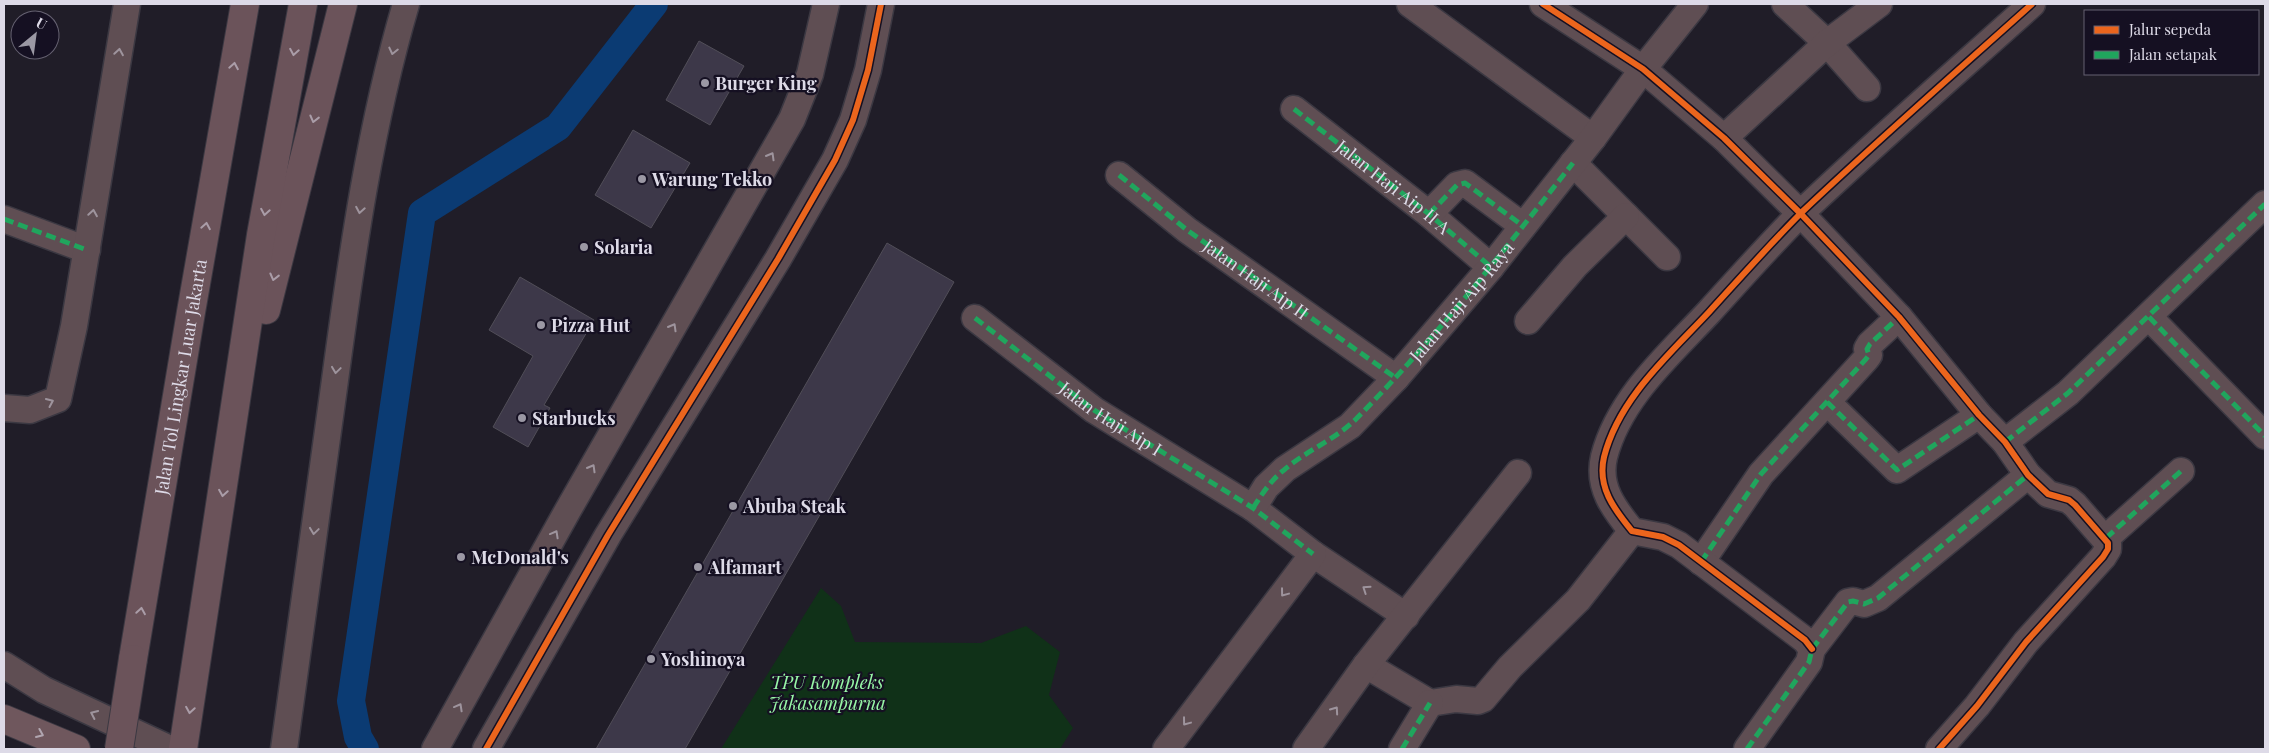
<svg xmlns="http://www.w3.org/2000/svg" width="2269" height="753" font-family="'Playfair Display',serif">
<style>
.green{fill:#103118}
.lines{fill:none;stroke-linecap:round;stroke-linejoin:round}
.canal{stroke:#0b3b73;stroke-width:28}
.building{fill:#3d3849;stroke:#514e58}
.minor-casing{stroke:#3b3842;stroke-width:29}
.major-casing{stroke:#3b3842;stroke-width:30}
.highway-casing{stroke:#3b3842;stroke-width:30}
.minor{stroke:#5f4e53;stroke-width:26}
.major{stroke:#6f575d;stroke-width:28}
.highway{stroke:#6b535a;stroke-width:28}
.highway-bridge-casing{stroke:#3b3842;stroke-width:30;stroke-linecap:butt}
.highway-bridge{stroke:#6b535a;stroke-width:28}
.quiet{stroke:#20a55d;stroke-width:5;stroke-dasharray:10 5;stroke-linecap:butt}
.cycleway-casing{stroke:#151022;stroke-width:9}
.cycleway{stroke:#eb651d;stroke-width:6}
.oneway{stroke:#9e949d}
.oneway2{stroke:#aa9da8}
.oneway3{stroke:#b1a6b0}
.poi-dot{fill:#9b98a4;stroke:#151022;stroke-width:2}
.labels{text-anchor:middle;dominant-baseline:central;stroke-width:4.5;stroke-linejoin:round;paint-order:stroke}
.poi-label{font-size:18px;font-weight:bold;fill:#dddae7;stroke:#151022;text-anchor:start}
.street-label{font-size:18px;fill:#dddae7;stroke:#151022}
.park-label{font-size:18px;font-style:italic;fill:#98f8a7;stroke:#151022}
</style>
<rect width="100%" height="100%" fill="#201d28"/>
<polygon class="green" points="821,588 841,606 855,642 981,643 1026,626 1060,652 1049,695 1073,728 1060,749 721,749"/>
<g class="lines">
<polyline class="canal" points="365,749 358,737 351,701 422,213 558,127 654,4"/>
</g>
<g class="building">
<polygon points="699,41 744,66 710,125 666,100"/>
<polygon points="633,130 690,163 651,228 595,195"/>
<polygon points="887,243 954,282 685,749 596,749"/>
<polygon points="520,277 594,320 544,405 550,408 528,447 493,427 533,356 489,330"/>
</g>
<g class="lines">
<g class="minor-casing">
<g id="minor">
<polyline points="1410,4 1593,138"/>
<polyline points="1543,4 1643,69 1724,138 1801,214 1899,317 1979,415 2005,442 2028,475 2048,494 2069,500 2075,505 2108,543 2108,549 2103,557 2026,642 1977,706 1939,749"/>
<polyline points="1785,4 1827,43 1867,88"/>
<polyline points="1294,109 1429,214 1491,267"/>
<polyline points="1724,138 1827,43 1879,4"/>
<polyline points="1573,163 1667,257"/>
<path id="s1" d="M 1119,175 L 1187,230 L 1396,378"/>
<polyline points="1429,214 1457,185 1465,183 1523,226"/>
<polyline points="4,219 87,250"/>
<polyline points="2149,317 2265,436"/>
<polyline points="975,318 1094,410 1253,508 1313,554 1406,616"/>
<polyline points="1528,321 1575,266 1626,216"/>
<polyline points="1827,402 1897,470 1979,415"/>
<polyline points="4,408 30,410 58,399 74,326 127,4"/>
<polyline points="2005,442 2068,393 2265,204"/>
<path id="s2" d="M 1253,508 L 1266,487 L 1285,469 L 1350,426 L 1396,378 L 1491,267 L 1593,138 L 1643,69 L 1695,4"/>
<polyline points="2106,538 2181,471"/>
<polyline points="1701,562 1761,474 1866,359 1869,355 1867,349 1870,344 1899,317"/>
<path d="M 1812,649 L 1805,640 L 1679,545 L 1663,537 L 1632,531 C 1614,509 1597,487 1604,457 C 1619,398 1669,355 1709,312 C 1740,278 1770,244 1802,212 C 1877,141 1955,73 2032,4"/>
<polyline points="4,665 44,690 170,749"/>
<polyline points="1366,665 1430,703 1456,699 1478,701 1483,699 1510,667 1578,600 1632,531"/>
<path d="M 284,749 C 301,626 318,503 335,380 C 352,254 370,126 406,4"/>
<polyline points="435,749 568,510 792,119 810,74 826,4"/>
<polyline points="486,749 608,535 778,259 835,160 853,120 868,70 881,4"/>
<polyline points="1166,749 1313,554"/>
<polyline points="1306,749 1366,665 1518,473"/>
<polyline points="1402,749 1430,703"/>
<polyline points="1747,749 1809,662 1812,649 1848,602 1853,601 1864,604 1878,598 2028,475"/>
</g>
</g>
<g class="major-casing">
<polyline id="major" points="4,719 76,749"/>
</g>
<g class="highway-casing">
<g id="highway">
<polyline points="266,310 343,4"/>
<path id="s3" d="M 133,659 L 191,312 L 245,4"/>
<polyline points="183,749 261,235 303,4"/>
</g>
</g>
<use href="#minor" class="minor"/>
<use href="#major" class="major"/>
<use href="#highway" class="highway"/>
<g class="highway-bridge-casing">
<polyline id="highway-bridge" points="119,749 133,659"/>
</g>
<use href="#highway-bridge" class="highway-bridge"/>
<g class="quiet">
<path id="s4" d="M 1294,109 L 1429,214 L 1491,267"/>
<polyline points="1119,175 1187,230 1396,378"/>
<polyline points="1429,214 1457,185 1465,183 1523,226"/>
<polyline points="4,219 87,250"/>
<polyline points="2149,317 2265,436"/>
<path id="s5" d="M 975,318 L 1094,410 L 1253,508 L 1313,554"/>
<polyline points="1827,402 1897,470 1979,415"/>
<polyline points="2005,442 2068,393 2265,204"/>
<path d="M 1253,508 C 1262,494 1271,480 1284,470 C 1307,450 1337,439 1358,417 C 1436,338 1504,250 1573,163"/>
<polyline points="2106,538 2181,471"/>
<polyline points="1701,562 1761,474 1866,359 1869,355 1867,349 1870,344 1899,317"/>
<polyline points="1402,749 1430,703"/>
<polyline points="1747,749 1809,662 1812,649 1848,602 1853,601 1864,604 1878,598 2028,475"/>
</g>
<g class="cycleway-casing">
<g id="cycleway">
<polyline points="1543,4 1643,69 1724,138 1801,214 1899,317 1979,415 2005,442 2028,475 2048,494 2069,500 2075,505 2108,543 2108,549 2103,557 2026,642 1977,706 1939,749"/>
<path d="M 1812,649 L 1805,640 L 1679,545 L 1663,537 L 1632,531 C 1614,509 1597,487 1604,457 C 1619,398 1669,355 1709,312 C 1740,278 1770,244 1802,212 C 1877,141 1955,73 2032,4"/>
<polyline points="486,749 608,535 778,259 835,160 853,120 868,70 881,4"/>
</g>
</g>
<use href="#cycleway" class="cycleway"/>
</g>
<defs><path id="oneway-chevron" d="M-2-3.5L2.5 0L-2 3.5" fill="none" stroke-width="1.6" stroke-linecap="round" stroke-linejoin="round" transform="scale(1.25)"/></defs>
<g class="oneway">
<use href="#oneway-chevron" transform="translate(393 51) rotate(103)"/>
<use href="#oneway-chevron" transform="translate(119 52) rotate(-81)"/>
<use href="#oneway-chevron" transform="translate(771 156) rotate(-60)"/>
<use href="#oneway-chevron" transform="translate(360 210) rotate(100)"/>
<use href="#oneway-chevron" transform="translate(93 213) rotate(-81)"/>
<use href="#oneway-chevron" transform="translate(673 327) rotate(-60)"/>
<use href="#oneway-chevron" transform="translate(336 370) rotate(98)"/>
<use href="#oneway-chevron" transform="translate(50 402) rotate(-24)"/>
<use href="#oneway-chevron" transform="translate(592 468) rotate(-60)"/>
<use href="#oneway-chevron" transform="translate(314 531) rotate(98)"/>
<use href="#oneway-chevron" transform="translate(555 534) rotate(-61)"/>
<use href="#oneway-chevron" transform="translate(1366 589) rotate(-146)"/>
<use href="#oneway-chevron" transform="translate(1284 593) rotate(127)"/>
<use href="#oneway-chevron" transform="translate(459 707) rotate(-61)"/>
<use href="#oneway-chevron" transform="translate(1335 710) rotate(-55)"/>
<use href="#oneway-chevron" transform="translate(94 714) rotate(-155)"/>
<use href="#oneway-chevron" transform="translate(1186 722) rotate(127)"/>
</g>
<g class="oneway2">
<use href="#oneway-chevron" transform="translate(294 52) rotate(100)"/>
<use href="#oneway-chevron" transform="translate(234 66) rotate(-80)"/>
<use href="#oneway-chevron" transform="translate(314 119) rotate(104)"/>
<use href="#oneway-chevron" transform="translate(265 212) rotate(100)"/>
<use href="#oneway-chevron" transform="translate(206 226) rotate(-80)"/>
<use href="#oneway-chevron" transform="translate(274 277) rotate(104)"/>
<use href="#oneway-chevron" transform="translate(223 493) rotate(99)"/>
<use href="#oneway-chevron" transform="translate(141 611) rotate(-81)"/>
<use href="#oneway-chevron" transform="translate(190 710) rotate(99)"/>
</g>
<use class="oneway3" href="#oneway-chevron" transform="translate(40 734) rotate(23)"/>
<g class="poi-dot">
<circle cx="705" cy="83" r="5"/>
<circle cx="642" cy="179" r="5"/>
<circle cx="584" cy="247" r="5"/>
<circle cx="541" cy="325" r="5"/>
<circle cx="522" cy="418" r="5"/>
<circle cx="733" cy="506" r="5"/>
<circle cx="461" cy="557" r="5"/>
<circle cx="698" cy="567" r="5"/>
<circle cx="651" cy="659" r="5"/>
</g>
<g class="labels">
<g class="poi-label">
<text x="715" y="83">Burger King</text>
<text x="652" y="179">Warung Tekko</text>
<text x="594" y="247">Solaria</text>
<text x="551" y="325">Pizza Hut</text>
<text x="532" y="418">Starbucks</text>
<text x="743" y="506">Abuba Steak</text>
<text x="471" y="557">McDonald's</text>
<text x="708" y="567">Alfamart</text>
<text x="661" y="659">Yoshinoya</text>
</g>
<g class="street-label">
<text stroke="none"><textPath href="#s4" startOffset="126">Jalan Haji Aip II A</textPath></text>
<text stroke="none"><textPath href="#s1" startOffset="172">Jalan Haji Aip II</textPath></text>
<text stroke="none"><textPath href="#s2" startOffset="296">Jalan Haji Aip Raya</textPath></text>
<text stroke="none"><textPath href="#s3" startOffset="286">Jalan Tol Lingkar Luar Jakarta</textPath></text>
<text stroke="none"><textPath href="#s5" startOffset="169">Jalan Haji Aip I</textPath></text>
</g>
<g class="park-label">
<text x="827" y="682">TPU Kompleks<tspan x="827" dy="21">Jakasampurna</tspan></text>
</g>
</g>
<rect width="2269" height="753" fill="none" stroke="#dddae7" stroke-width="10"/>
<rect x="2084" y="10" width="175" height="65" fill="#151022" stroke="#656171"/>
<rect x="2094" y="26" width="25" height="8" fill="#eb651d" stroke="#656171"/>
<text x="2129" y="35" font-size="15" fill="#dddae7">Jalur sepeda</text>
<rect x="2094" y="51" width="25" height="8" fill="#20a55d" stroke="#656171"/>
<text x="2129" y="60" font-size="15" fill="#dddae7">Jalan setapak</text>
<g transform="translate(35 35) rotate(29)"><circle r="24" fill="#151022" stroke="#656171"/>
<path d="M0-4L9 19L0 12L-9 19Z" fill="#9b98a4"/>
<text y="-8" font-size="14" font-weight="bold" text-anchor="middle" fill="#dddae7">U</text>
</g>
</svg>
